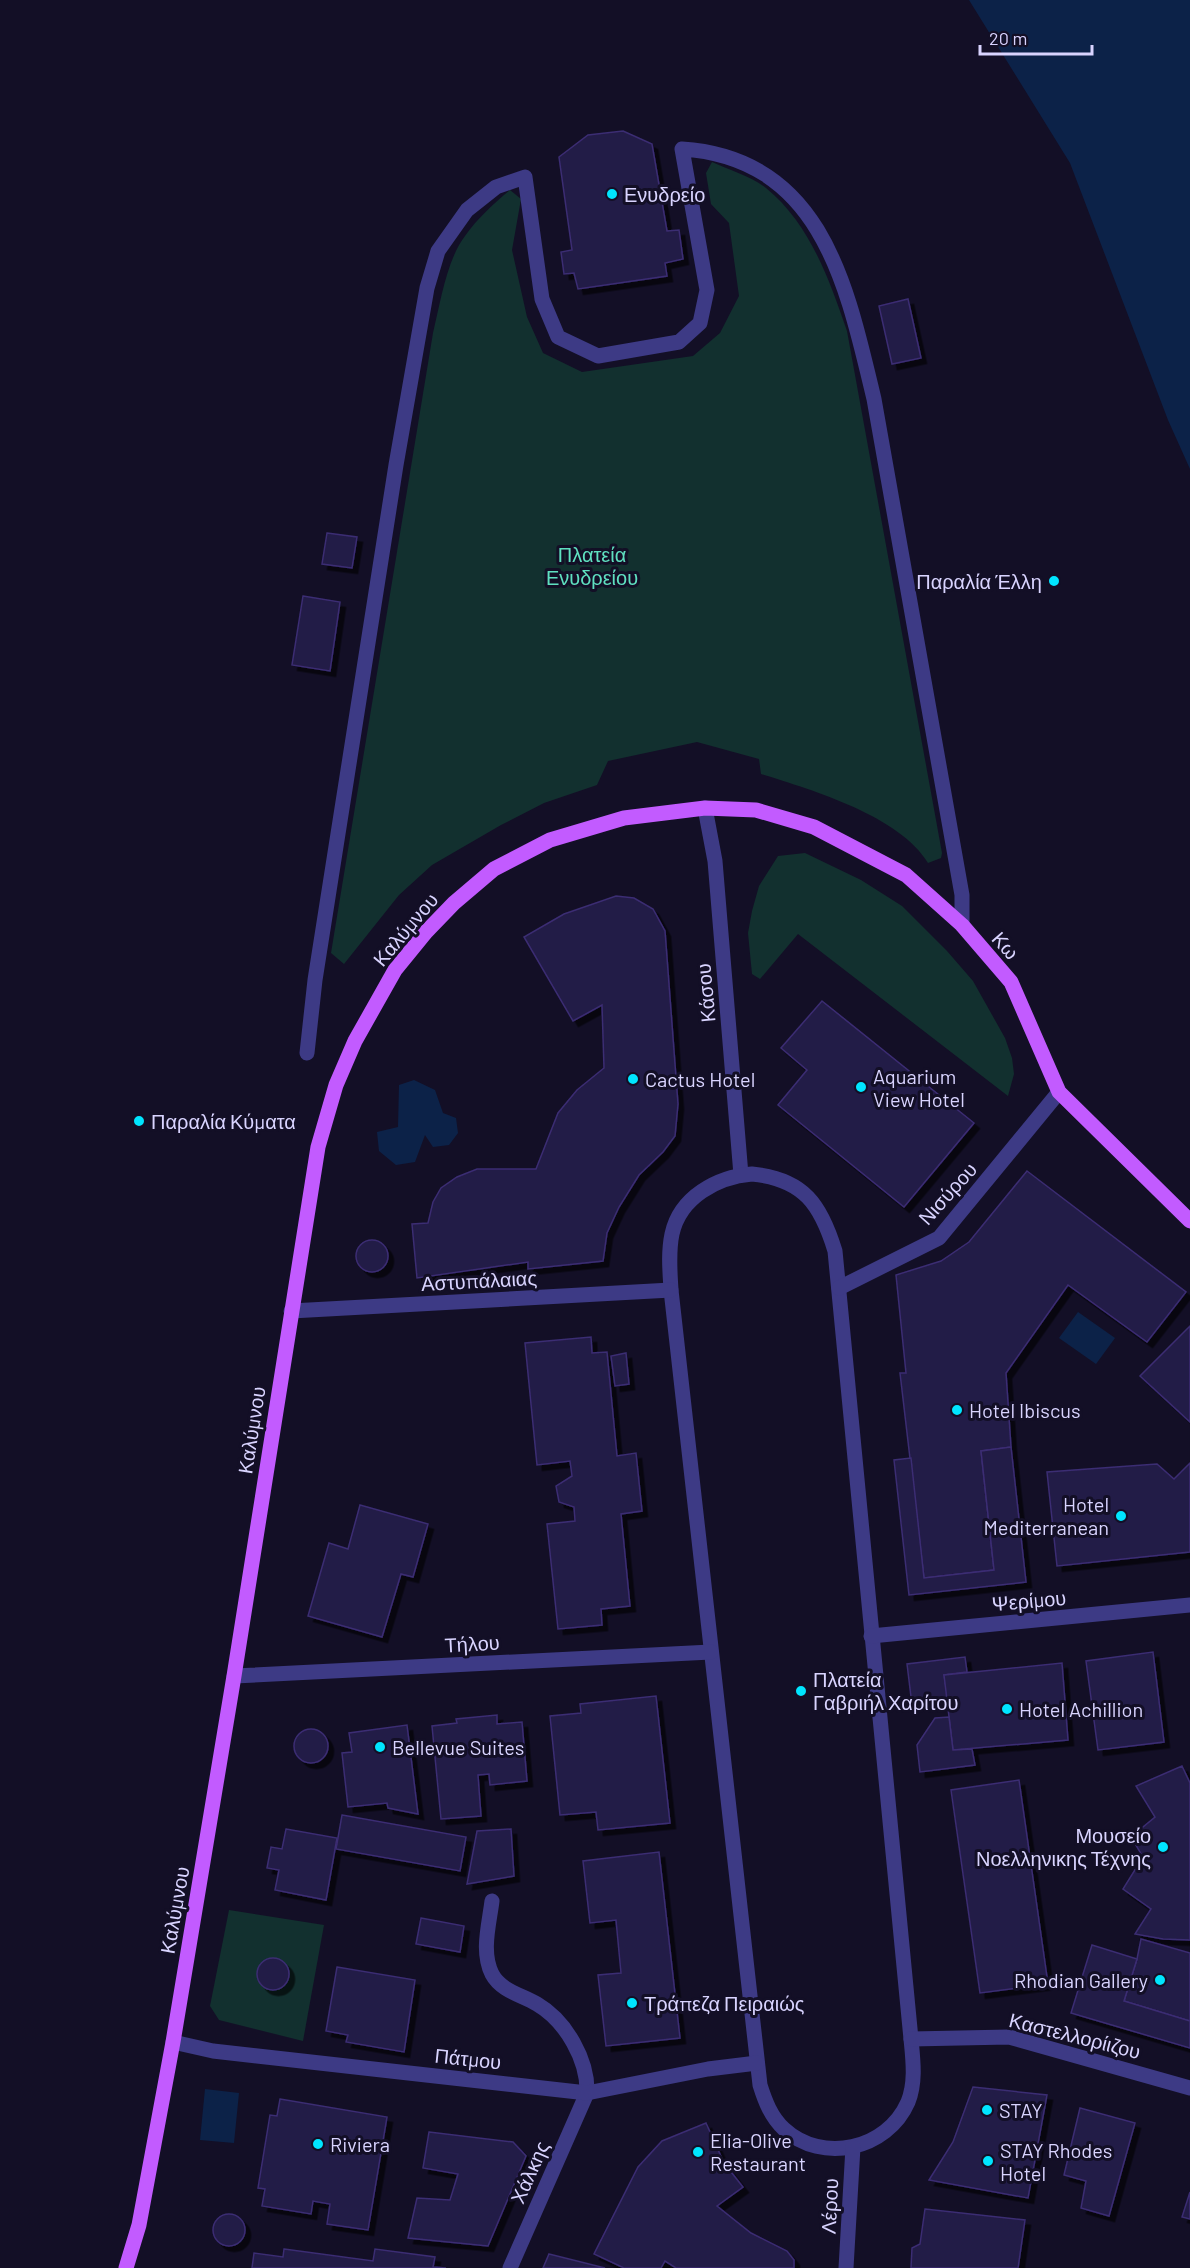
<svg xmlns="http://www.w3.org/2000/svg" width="1190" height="2268" font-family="Barlow,sans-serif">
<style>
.green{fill:#12302f}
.water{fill:#0c2248}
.building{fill:#241b47;stroke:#3b2d73;stroke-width:1.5;filter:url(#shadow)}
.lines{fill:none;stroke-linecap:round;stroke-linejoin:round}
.minor{stroke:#3d3a85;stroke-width:15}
.major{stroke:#c25bff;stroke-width:15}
.poi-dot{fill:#00e5ff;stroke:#130f26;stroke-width:2}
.labels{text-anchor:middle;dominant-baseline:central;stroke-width:6;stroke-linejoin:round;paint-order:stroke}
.poi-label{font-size:20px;fill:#d9d4ff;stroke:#130f26;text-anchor:start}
.park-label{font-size:20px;fill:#5fe0c0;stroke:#130f26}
.street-label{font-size:20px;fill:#d9d4ff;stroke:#130f26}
</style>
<defs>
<filter id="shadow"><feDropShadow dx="5.5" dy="5.5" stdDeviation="0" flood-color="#0009"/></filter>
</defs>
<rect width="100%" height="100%" fill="#130f26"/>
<g class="green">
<path d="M 712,162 C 727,169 753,177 766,188 C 810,224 829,279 847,331 L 942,853 L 941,858 L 928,863 C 900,816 812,790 761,774 L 759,759 L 697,742 L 608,761 L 597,785 L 544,803 L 501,825 L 432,865 L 399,895 L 344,964 L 331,953 L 433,333 C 440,304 447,259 465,236 C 477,219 493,204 510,190 L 521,199 L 512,250 L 527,317 L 543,353 L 582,372 L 693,356 L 720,333 L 739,296 L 729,223 L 711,204 L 706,173 Z"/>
<polygon points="805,853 861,880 902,906 947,951 973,981 1005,1038 1012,1058 1014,1074 1008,1096 798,934 760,979 752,974 748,933 752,911 759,886 778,856"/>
<polygon points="229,1910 324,1925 303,2041 219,2020 210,2006"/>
</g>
<g class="water">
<polygon points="969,0 1190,0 1190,469 1168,420 1070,163"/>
<polygon points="414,1080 435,1090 443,1113 456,1118 458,1133 449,1145 433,1147 425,1135 415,1162 396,1165 379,1151 377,1132 398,1127 399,1085"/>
<polygon points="1078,1312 1115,1338 1096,1364 1059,1338"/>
<polygon points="205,2089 239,2093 234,2143 200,2140"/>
</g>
<g class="building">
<polygon points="623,131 652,144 667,231 679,230 683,259 665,263 667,276 578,289 574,273 564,274 561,252 572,250 559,157 588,135"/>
<polygon points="908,299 921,358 892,364 879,306"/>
<polygon points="327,533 357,537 352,568 322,564"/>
<polygon points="303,596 340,602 330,671 292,665"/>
<polygon points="616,896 634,898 653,909 665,931 678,1104 675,1136 663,1152 639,1175 619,1207 607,1233 603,1261 528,1269 528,1262 417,1278 412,1224 428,1223 433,1202 441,1188 457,1177 477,1169 536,1169 558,1113 577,1090 604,1068 602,1005 573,1021 524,937 564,914"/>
<polygon points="822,1001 974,1123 904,1207 778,1105 807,1070 781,1048"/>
<polygon points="1027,1171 1186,1292 1147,1342 1068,1285 1006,1373 1011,1447 981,1451 994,1570 924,1578 900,1373 906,1373 896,1275 941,1261 969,1242"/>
<circle cx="372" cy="1256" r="16"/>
<polygon points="1190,1326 1190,1422 1140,1376"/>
<polygon points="591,1337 592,1353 607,1352 617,1456 636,1453 642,1511 621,1514 630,1606 601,1609 602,1625 558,1629 547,1524 575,1521 574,1507 559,1502 556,1486 572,1476 570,1461 537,1465 525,1343"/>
<polygon points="626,1353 629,1384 615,1386 611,1356"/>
<polygon points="1011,1447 1026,1582 909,1595 894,1460 911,1458 924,1578 994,1570 981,1451"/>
<polygon points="1190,1463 1190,1552 1057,1566 1047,1472 1157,1464 1174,1479"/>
<polygon points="360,1505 428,1524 413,1577 401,1574 382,1637 308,1616 329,1543 348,1549"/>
<polygon points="1153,1652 1164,1742 1098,1750 1086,1661"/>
<polygon points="965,1657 967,1672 944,1675 948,1701 912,1705 907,1664"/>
<polygon points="1062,1663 1068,1740 953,1750 944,1675"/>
<polygon points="656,1696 670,1823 598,1830 596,1812 560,1815 550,1716 581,1713 580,1704"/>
<polygon points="497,1715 497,1724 522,1722 527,1781 490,1785 489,1774 478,1775 481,1816 441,1819 432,1726 457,1723 456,1719"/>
<polygon points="949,1717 953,1750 972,1749 975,1765 920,1772 917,1745 935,1718"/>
<polygon points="407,1725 418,1814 388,1808 387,1803 348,1807 342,1753 352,1752 349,1733"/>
<circle cx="311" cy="1746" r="17"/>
<polygon points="1182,1766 1190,1783 1190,1940 1163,1939 1135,1934 1151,1909 1123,1889 1143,1857 1131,1837 1155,1817 1136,1786"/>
<polygon points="1019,1780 1048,1984 980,1993 951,1790"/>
<polygon points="342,1815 466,1837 460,1871 336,1849"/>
<polygon points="286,1829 337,1838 326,1900 275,1890 279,1870 267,1868 271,1847 282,1849"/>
<polygon points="511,1829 514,1876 467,1884 477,1831"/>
<polygon points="659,1852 680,2038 606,2046 598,1975 621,1973 616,1920 590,1923 583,1861"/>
<polygon points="421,1918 464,1926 460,1952 416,1944"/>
<polygon points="1141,1939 1190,1953 1190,2021 1124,2001 1137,1959"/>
<polygon points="1092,1945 1137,1959 1124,2001 1190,2021 1190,2048 1071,2013"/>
<circle cx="273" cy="1974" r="16"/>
<polygon points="337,1967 415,1980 404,2052 346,2042 348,2035 326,2031"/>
<polygon points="973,2087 1047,2095 1028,2198 929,2180 953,2142"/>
<polygon points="280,2099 387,2117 368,2230 327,2224 330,2204 313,2201 311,2214 262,2206 265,2189 258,2188 270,2115 277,2116"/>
<polygon points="1080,2108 1135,2123 1109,2216 1081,2208 1086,2181 1064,2175"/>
<polygon points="706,2123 724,2163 743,2187 717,2206 751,2233 787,2251 794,2260 794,2268 676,2268 665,2261 661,2268 624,2268 594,2254 638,2167 662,2141"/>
<polygon points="429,2132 513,2142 526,2156 488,2246 408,2238 417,2198 450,2200 458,2174 423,2168"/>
<polygon points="1190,2192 1190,2219 1182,2217"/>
<polygon points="925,2209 1025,2220 1018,2268 911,2268 912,2248 920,2244"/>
<circle cx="229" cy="2230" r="16"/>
<polygon points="284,2249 373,2261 375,2249 435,2257 433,2267 446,2268 252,2268 254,2253 283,2257"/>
<polygon points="549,2254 605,2268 543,2268"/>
</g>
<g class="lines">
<g class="minor">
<polyline points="705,808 715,861 741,1175"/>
<path d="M 307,1053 L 315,980 L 396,465 L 427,288 L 438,251 L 467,210 L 496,187 L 525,177 L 542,299 L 558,337 L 598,356 L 679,342 L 700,323 L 707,290 L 682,149 C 822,158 847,286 874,399 L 962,895 L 962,925"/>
<path d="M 752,1174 C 804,1179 821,1205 835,1251 L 911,2039 C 913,2060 916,2082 908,2102 C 887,2150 822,2164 784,2129 C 771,2117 765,2101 760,2085 L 671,1290 C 670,1272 668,1253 672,1234 C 680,1197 717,1177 752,1174 Z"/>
<polyline points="839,1288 939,1238 1059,1092"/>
<polyline points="291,1311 671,1290"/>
<polyline points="871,1636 1190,1605"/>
<polyline points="234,1676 711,1652"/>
<path d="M 492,1901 C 489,1925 481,1952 492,1974 C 501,1991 522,1995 537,2004 C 566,2021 588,2060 587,2093 L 510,2268"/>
<polyline points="911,2039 1009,2037 1190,2088"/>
<polyline points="173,2042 213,2051 587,2093 708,2069 757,2063"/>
<polyline points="846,2268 853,2147"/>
</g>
<polyline class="major" points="126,2268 139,2225 173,2042 234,1676 318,1147 336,1085 355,1041 395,970 426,932 454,903 494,869 550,840 624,818 705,808 756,810 814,827 906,875 962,925 1011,982 1059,1092 1190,1221"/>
</g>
<g class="poi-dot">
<circle cx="612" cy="194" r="6"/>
<circle cx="1054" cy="581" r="6"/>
<circle cx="633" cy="1079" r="6"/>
<circle cx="861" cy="1087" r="6"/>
<circle cx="139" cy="1121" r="6"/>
<circle cx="957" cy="1410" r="6"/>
<circle cx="1121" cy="1516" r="6"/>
<circle cx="801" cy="1691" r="6"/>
<circle cx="1007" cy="1709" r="6"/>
<circle cx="380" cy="1747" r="6"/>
<circle cx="1163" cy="1847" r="6"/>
<circle cx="1160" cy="1980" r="6"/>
<circle cx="632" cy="2003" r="6"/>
<circle cx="987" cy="2110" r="6"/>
<circle cx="318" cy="2144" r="6"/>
<circle cx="698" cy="2152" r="6"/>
<circle cx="988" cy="2161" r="6"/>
</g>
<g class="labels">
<g class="poi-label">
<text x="624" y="194">Ενυδρείο</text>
<text x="1042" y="581" text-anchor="end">Παραλία Έλλη</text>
<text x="873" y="1076">Aquarium<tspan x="873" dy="23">View Hotel</tspan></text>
<text x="645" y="1079">Cactus Hotel</text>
<text x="151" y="1121">Παραλία Κύματα</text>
<text x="969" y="1410">Hotel Ibiscus</text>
<text x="1109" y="1504" text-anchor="end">Hotel<tspan x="1109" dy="23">Mediterranean</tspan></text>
<text x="813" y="1679">Πλατεία<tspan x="813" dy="23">Γαβριήλ Χαρίτου</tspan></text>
<text x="1019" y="1709">Hotel Achillion</text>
<text x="392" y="1747">Bellevue Suites</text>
<text x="1151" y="1835" text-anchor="end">Μουσείο<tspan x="1151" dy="23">Νοελληνικης Τέχνης</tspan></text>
<text x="1148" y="1980" text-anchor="end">Rhodian Gallery</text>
<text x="644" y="2003">Τράπεζα Πειραιώς</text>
<text x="999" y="2110">STAY</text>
<text x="710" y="2140">Elia-Olive<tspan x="710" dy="23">Restaurant</tspan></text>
<text x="330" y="2144">Riviera</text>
<text x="1000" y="2150">STAY Rhodes<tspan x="1000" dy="23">Hotel</tspan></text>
</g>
<g class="park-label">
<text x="592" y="554">Πλατεία<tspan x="592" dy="23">Ενυδρείου</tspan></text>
</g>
<g class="street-label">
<text transform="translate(405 929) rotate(-50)">Καλύμνου</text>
<text transform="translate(1006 945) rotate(49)">Κω</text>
<text transform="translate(705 993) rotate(-95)">Κάσου</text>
<text transform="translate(947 1193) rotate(-48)">Νισύρου</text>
<text transform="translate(479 1280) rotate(-3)">Αστυπάλαιας</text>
<text transform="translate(251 1430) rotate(-81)">Καλύμνου</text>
<text transform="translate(1029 1600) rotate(-5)">Ψερίμου</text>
<text transform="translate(472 1643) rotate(-3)">Τήλου</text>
<text transform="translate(174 1910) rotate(-80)">Καλύμνου</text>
<text transform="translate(1075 2035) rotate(14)">Καστελλορίιζου</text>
<text transform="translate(468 2058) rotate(6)">Πάτμου</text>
<text transform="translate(529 2172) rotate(-66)">Χάλκης</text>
<text transform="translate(829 2206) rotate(-87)">Λέρου</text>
</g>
</g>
<path d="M980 45v9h112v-9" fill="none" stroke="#d9d4ff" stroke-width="3"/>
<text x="989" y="45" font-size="18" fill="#d9d4ff" stroke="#130f26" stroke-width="4.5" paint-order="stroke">20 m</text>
</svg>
